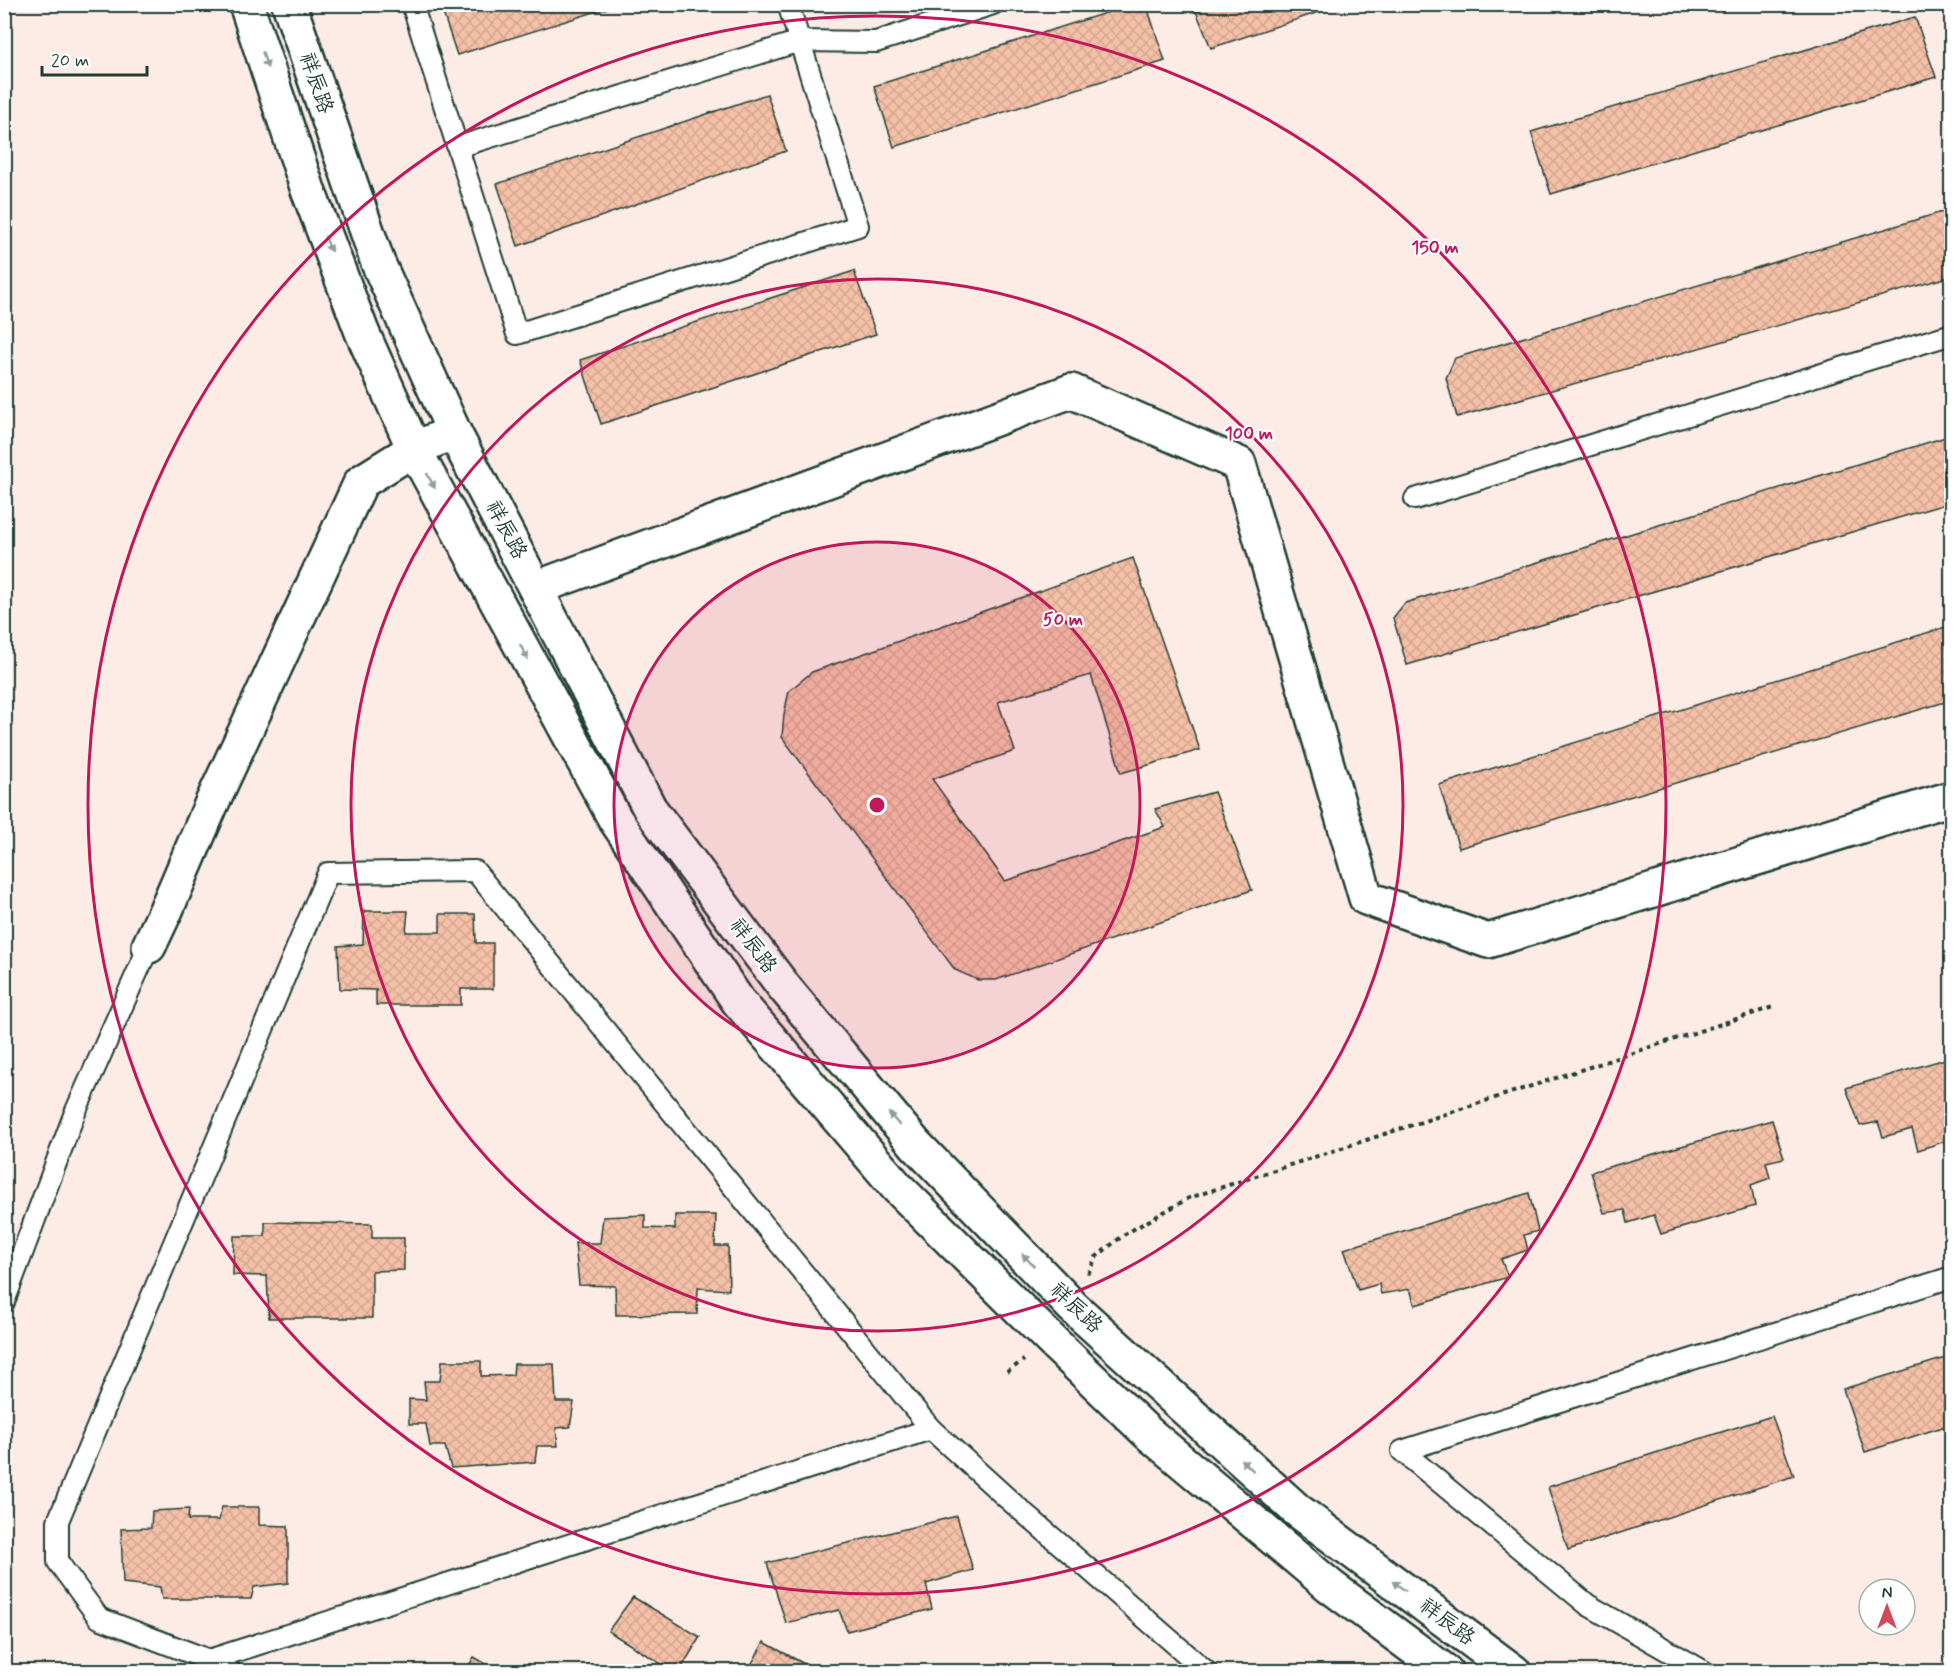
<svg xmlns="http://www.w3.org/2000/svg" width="1956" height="1676" font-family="Mynerve,'LXGW WenKai TC',sans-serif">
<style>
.building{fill:url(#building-cross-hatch);stroke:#1f3d34;stroke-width:1.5}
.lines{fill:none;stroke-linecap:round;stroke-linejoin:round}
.lane-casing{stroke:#1f3d34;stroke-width:24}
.street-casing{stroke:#1f3d34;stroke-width:38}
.secondary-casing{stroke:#1f3d34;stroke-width:38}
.path{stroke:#1f3d34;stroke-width:4;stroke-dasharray:4.5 4.5;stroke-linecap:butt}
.lane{stroke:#fff;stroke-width:20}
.street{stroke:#fff;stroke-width:33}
.secondary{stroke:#fff;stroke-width:33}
.oneway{fill:#8f9e9a}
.ring{fill:none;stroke:#c2185b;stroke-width:3}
.labels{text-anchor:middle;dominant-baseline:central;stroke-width:4.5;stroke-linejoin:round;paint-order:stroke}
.street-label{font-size:21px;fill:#1f3d34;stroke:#fff}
.centre{fill:#c2185b;stroke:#fff;stroke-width:3}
.ring-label{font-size:18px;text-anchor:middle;font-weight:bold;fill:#c2185b;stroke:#fff;stroke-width:4.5;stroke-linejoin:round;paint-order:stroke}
</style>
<defs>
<pattern id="building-cross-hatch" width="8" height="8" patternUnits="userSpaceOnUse" patternTransform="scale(1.5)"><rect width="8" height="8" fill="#f5c0a7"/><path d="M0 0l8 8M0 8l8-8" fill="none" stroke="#d2a690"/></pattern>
</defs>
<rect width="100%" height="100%" fill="#fcece5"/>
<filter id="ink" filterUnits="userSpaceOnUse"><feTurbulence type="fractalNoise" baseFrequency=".0167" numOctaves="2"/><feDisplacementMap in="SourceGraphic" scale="12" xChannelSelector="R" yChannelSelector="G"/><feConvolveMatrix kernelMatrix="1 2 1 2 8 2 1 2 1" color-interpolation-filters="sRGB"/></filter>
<g filter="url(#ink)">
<g class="building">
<polygon points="440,4 620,4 457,55"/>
<polygon points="1134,4 1146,4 1165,61 894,147 874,86"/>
<polygon points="1193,4 1343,4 1211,48"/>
<polygon points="1915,17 1936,77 1551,194 1531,132"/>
<polygon points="767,94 786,151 518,246 497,184"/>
<polygon points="1952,209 1952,276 1457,417 1446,378 1455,358"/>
<polygon points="854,271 876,334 601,424 580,360"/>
<polygon points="1952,435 1952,502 1407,665 1393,618 1405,603"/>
<polygon points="1133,558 1200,750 1121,773 1091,675 998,702 1015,751 932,779 1005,881 1165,827 1155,809 1214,792 1252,890 996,980 978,980 955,970 782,737 784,714 789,691 812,672"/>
<polygon points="1952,625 1952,700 1459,848 1439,785"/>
<polygon points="364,911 408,911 406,932 440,932 440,914 475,914 476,943 493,943 493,989 461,989 461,1005 376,1005 376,990 340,989 338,946 363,944"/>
<polygon points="1952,1057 1952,1139 1918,1150 1912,1129 1883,1137 1878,1122 1860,1126 1846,1088"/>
<polygon points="1772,1120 1784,1158 1766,1162 1770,1178 1751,1185 1755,1206 1661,1234 1654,1215 1628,1223 1625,1210 1604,1213 1591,1172"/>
<polygon points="1529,1193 1538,1231 1524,1235 1528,1250 1501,1259 1508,1277 1415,1305 1410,1289 1381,1294 1379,1284 1358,1290 1344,1249"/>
<polygon points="645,1215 645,1228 675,1229 675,1215 716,1215 715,1246 728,1246 729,1290 698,1288 697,1314 616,1315 615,1286 579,1285 575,1243 600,1243 603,1217"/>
<polygon points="265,1222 372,1224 372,1238 404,1238 404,1270 372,1271 372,1318 269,1318 267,1276 233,1275 234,1236 265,1236"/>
<polygon points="1952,1356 1952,1424 1865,1452 1843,1389"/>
<polygon points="442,1361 481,1361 481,1376 513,1375 514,1364 554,1364 556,1402 574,1402 570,1427 556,1428 558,1446 537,1446 535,1462 451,1468 445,1446 430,1446 426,1424 409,1424 409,1399 426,1400 424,1381 440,1381"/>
<polygon points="1772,1416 1794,1476 1568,1550 1548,1487"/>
<polygon points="222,1507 259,1507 259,1525 288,1526 288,1583 254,1587 251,1599 162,1599 160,1587 123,1583 121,1529 151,1528 152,1511 189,1509 188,1520 219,1520"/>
<polygon points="957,1516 973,1570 926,1584 932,1609 847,1631 839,1610 786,1623 767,1563"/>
<polygon points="633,1597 700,1637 679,1672 674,1672 608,1631"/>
<polygon points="764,1642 819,1672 747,1672"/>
<polygon points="474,1657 500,1672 465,1672"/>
</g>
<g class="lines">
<g class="lane-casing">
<g id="lane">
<polyline points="412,4 517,334 858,226 788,4"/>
<polyline points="458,147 800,41 876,42 993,4"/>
<polyline points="1415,499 1952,334"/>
<polyline points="4,1302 74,1115 149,946"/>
<polyline points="209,1660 99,1618 58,1562 58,1521 328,873 475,871 931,1429"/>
<polyline points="231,1672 209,1660 931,1429 1008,1499 1207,1672"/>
<polyline points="1705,1672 1588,1605 1402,1451 1952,1277"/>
</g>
</g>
<g class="street-casing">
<polyline id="street" points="149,946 166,910 211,805 361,482 414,449 454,432"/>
</g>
<g class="secondary-casing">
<g id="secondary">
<polyline points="246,4 308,190 362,332 414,449 615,819 738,1001 897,1187 1051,1340 1148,1433 1330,1586 1446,1672"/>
<polyline points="289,4 378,263 454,432 650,809 784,987 916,1145 1073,1307 1297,1510 1514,1672"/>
<polyline points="536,588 1071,391 1239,464 1366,898 1488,941 1952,798"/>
</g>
</g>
<g class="path">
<polyline points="1088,1274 1096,1257 1125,1234 1189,1198 1776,1006"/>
<polyline points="1007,1372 1024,1360"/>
</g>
<use href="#lane" class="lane"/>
<use href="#street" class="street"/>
<use href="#secondary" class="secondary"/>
</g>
<defs><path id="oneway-solid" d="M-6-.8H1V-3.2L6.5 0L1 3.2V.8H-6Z" transform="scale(1.5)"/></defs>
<g class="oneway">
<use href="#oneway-solid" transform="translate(265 60) rotate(72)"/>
<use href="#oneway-solid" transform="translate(328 244) rotate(69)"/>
<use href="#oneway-solid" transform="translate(431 481) rotate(62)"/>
<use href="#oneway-solid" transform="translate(524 652) rotate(62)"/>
<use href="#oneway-solid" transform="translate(894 1119) rotate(-130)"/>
<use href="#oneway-solid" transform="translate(1028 1260) rotate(-134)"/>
<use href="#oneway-solid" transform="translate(1247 1465) rotate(-138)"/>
<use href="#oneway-solid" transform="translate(1399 1586) rotate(-143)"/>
</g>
</g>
<circle cx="877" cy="805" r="263" fill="#c2185b" fill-opacity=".12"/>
<g class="ring">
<circle cx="877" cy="805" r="263"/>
<circle cx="877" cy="805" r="526"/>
<circle cx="877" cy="805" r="789"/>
</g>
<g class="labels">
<g class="street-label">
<text transform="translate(316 83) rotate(71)">祥辰路</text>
<text transform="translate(506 530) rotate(62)">祥辰路</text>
<text transform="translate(753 946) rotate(53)">祥辰路</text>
<text transform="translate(1076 1308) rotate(44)">祥辰路</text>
<text transform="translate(1447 1622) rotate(37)">祥辰路</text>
</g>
</g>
<circle cx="877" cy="805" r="9" class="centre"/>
<g class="ring-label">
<text x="1435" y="253">150 m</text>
<text x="1249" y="439">100 m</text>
<text x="1063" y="625">50 m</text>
</g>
<rect width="1956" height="1676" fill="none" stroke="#fff" stroke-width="24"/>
<rect x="12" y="12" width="1932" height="1652" fill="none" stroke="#1f3d34" stroke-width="2" filter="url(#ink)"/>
<g transform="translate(1887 1607)"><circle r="28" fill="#ffffff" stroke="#a5b1ae" stroke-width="1.5"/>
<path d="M0-4.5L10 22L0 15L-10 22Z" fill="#d1495b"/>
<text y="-9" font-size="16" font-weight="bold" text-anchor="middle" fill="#1f3d34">N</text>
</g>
<path d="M42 66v9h105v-9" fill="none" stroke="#1f3d34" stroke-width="3"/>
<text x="51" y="66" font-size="18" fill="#1f3d34" stroke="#ffffff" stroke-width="4.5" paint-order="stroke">20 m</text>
</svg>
